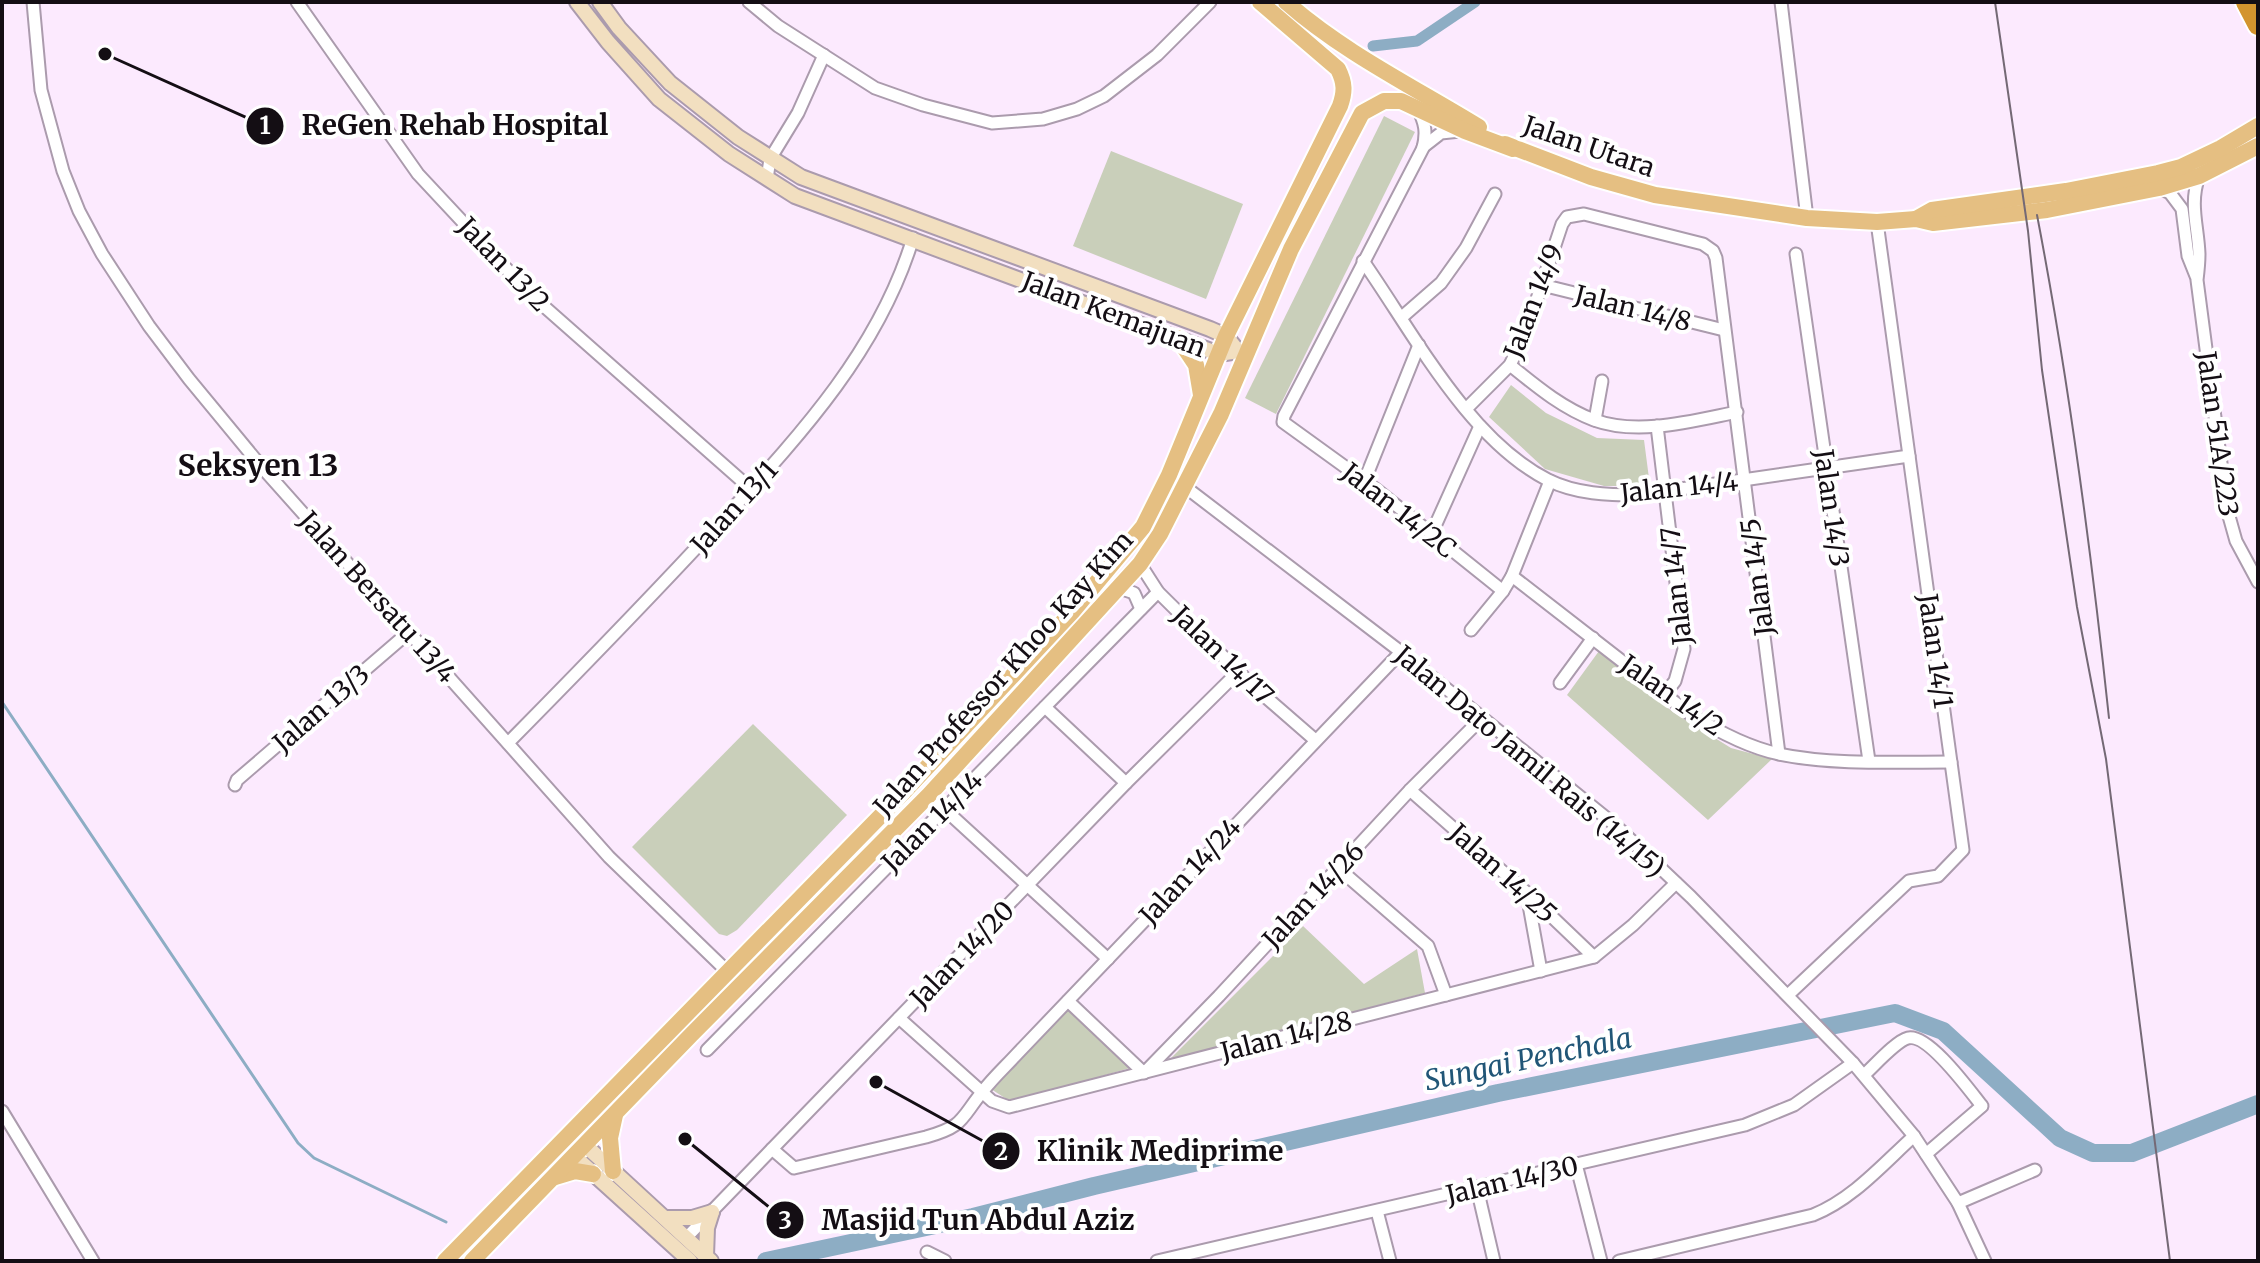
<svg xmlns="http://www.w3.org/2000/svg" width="2260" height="1263" font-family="Merriweather,serif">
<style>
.green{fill:#c9cfba}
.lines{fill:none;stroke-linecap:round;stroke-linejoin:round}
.stream{stroke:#8dadc4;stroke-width:3}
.canal{stroke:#8dadc4;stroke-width:11}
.river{stroke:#8dadc4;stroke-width:18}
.street-casing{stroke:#ab9bad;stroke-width:15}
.secondary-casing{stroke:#ab9bad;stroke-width:18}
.primary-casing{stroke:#fff;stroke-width:20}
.highway-casing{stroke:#fff;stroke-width:24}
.street{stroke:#fff;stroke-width:11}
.secondary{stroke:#f2dfc0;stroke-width:14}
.primary{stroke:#e5bf82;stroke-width:16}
.highway{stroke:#d3942e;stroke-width:20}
.tram{stroke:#746975;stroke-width:2}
.labels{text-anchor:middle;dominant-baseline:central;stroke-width:8;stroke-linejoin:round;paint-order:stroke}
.street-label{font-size:26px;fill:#140e14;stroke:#fff}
.water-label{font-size:28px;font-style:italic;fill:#215677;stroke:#fff}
.quarter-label{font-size:30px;font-weight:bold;fill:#140e14;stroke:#fff}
.leader{fill:none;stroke:#140e14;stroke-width:3}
.callout-dot{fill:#140e14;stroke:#fff;stroke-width:3}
.mark-label{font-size:24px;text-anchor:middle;font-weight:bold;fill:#fff}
.callout-label{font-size:28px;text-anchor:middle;font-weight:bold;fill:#140e14;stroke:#fff;stroke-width:8;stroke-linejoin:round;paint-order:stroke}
</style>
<rect width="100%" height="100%" fill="#fceafe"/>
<g class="green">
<polygon points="1384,116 1415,132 1276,414 1245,398"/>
<polygon points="1111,151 1243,204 1206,299 1073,246"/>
<polygon points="1511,385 1546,413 1597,438 1644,440 1650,486 1604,486 1545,469 1489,417"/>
<polygon points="1599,651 1673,712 1731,748 1772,759 1708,820 1567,695"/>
<polygon points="753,724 847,815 737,930 727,936 719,934 632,847"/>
<polygon points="1303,926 1364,984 1417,949 1425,993 1169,1060"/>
<polygon points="1068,1008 1130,1068 1011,1102 991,1089"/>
</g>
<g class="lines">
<polyline class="stream" points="2,702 298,1143 314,1158 446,1222"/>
<polyline class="canal" points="1373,46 1417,41 1475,2"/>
<polyline class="river" points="766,1261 973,1217 1094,1186 1498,1093 1895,1013 1943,1031 2060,1138 2093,1153 2132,1153 2258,1104"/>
<g class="street-casing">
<g id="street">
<polyline points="33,2 41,90 63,171 79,211 102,254 149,326 189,379 260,465 609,857 732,976"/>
<polyline points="297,2 418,174 530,294 751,489"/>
<polyline points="749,2 778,26 875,88 923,105 992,123 1043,119 1077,109 1104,96 1157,55 1210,2"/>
<polyline points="1781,2 1807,218"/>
<path d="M 1418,109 C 1425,123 1427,132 1423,148 L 1284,416 L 1283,422 L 1377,490 L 1503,591"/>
<polyline points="1423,147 1441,133 1460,131"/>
<path d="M 2199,176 C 2189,204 2198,226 2199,254 C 2199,263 2198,272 2197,280 L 2227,509 L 2236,541 L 2258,582"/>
<polyline points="767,179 770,159 798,113 824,55"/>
<polyline points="2159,188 2170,193 2182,209 2188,256 2196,276"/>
<polyline points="1796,254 1869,761"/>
<path d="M 1363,261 C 1414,334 1468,439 1548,480 C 1576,494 1608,495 1639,495 L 1909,456"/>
<polyline points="1542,285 1724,330"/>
<polyline points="1402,317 1441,283 1466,248 1495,194"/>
<path d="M 1510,365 C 1536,386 1562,408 1594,420 C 1638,436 1692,421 1737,412"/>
<polyline points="1466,409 1510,365 1526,332 1562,224 1567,217 1584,214 1703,244 1713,251 1716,258 1779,754"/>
<polyline points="1595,420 1602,381"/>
<polyline points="1657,426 1684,649 1675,681 1664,695"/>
<polyline points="1364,482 1419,345"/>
<polyline points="1184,486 1401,652 1615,825 1691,897 1853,1063 1914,1136 1958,1203 1985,1261"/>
<polyline points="1431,535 1480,426"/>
<polyline points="1140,564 1158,592 1253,686 1314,739"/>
<path d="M 1512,576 L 1690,714 C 1717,731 1747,747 1779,754 C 1831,765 1897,762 1951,762"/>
<polyline points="1119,588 1134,593 1141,609"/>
<polyline points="1471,630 1503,591 1512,576 1550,481"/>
<polyline points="1560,683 1593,638"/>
<polyline points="1045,707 1126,783"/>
<path d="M 508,743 C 581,669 653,595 724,518 C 801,434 879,350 913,238"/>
<polyline points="235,785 237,780 409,632"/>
<polyline points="1410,790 1527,893 1594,957"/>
<polyline points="929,795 1108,959"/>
<polyline points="1338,868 1428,946 1446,995"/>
<polyline points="1527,894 1541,971"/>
<polyline points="1788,995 1909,881 1938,876 1963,850 1877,222"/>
<polyline points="1068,1001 1144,1073 1219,996 1410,790 1482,718"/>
<polyline points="899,1018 992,1101 1009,1107 1594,957 1633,925 1676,883"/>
<polyline points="707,1050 1158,592"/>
<path d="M 1864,1075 C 1874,1066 1896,1041 1908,1038 C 1928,1033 1970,1091 1982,1106 L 1926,1154"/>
<polyline points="2,1111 93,1261"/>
<path d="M 772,1149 L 794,1168 L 926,1137 C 965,1126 960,1119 983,1091 C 993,1078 1006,1066 1017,1054 L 1401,652"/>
<polyline points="1576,1164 1601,1261"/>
<polyline points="1477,1188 1494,1261"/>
<polyline points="1958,1203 2035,1170"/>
<polyline points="1377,1211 1390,1261"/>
<polyline points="686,1238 1126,783 1239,671"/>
<polyline points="927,1252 945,1261"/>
<polyline points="1157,1261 1745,1125 1794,1105 1853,1063"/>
<path d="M 1619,1261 L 1813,1215 C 1853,1199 1883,1164 1914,1136"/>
</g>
</g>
<g class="secondary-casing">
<g id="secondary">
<polyline points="577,2 608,42 659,99 729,154 795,196 1219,354 1238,351 1226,336 1210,329 801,177 738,137 670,83 619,28 600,2"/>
<polyline points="585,1145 711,1261"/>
<polyline points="574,1156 690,1261"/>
<polyline points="665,1218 692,1218 712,1212"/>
<polyline points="706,1256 707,1228 712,1212"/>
</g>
</g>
<g class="primary-casing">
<g id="primary">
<path d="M 1286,2 C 1344,53 1414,87 1479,127"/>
<polyline points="1505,144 1591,177 1655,195 1807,218 1877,222 1916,219 1933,223 2047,210 2159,188 2199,176 2258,146"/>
<polyline points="1916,219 1932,210 2066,191 2158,173 2181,167 2221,148 2258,126"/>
<polyline points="1178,338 1196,365 1201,395"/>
<polyline points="613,1171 610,1138 615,1115"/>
<polyline points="555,1177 575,1171 593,1174"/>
<path d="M 445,1261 L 902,794 L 1072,612 L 1143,527 L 1169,475 L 1226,336 L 1340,106 C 1345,92 1345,83 1338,69 L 1260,2"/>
<polyline points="472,1261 691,1035 929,795 1140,564 1160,534 1221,414 1291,249 1362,113 1384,101 1401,101 1465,131 1513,149"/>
</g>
</g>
<g class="highway-casing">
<polyline id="highway" points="2246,2 2258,25"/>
</g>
<use href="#street" class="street"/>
<use href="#secondary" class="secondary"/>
<use href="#primary" class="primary"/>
<use href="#highway" class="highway"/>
<g class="tram">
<polyline points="1995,2 2028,231 2042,370 2077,607 2106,759 2170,1261"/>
<path d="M 2037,215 C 2069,381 2091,549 2109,718"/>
</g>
</g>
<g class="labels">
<g class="street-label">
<text transform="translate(1589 146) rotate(19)">Jalan Utara</text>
<text transform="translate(504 264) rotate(46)">Jalan 13/2</text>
<text transform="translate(1533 301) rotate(-69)">Jalan 14/9</text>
<text transform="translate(1633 308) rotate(14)">Jalan 14/8</text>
<text transform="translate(1114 314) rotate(21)">Jalan Kemajuan</text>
<text transform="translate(2218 434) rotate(82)">Jalan 51A/223</text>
<text transform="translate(1679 487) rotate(-6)">Jalan 14/4</text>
<text transform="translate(734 507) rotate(-48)">Jalan 13/1</text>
<text transform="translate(1832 508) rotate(82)">Jalan 14/3</text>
<text transform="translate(1399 510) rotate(38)">Jalan 14/2C</text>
<text transform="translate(1757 577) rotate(-97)">Jalan 14/5</text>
<text transform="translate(1676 586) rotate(-96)">Jalan 14/7</text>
<text transform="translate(378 597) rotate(48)">Jalan Bersatu 13/4</text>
<text transform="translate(1936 651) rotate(82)">Jalan 14/1</text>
<text transform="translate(1223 655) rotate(44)">Jalan 14/17</text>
<text transform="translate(1003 673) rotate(-48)">Jalan Professor Khoo Kay Kim</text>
<text transform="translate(1672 695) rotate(35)">Jalan 14/2</text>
<text transform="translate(321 708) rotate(-41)">Jalan 13/3</text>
<text transform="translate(1530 761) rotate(40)">Jalan Dato Jamil Rais (14/15)</text>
<text transform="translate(932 821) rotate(-45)">Jalan 14/14</text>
<text transform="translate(1190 871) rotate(-47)">Jalan 14/24</text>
<text transform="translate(1503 873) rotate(42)">Jalan 14/25</text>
<text transform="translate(1313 895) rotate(-47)">Jalan 14/26</text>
<text transform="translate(962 954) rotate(-46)">Jalan 14/20</text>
<text transform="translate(1286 1036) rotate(-14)">Jalan 14/28</text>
<text transform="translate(1512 1180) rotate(-13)">Jalan 14/30</text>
</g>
<g class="water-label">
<text transform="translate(1528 1059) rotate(-12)">Sungai Penchala</text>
</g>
<g class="quarter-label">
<text x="258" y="465">Seksyen 13</text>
</g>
</g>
<path class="leader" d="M105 54L265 126M876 1082L1001 1151M685 1139L785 1220"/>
<g class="callout-dot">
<circle cx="105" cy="54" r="8"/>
<circle cx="876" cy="1082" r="8"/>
<circle cx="685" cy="1139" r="8"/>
<circle cx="265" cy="126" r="20"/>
<circle cx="1001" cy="1151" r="20"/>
<circle cx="785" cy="1220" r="20"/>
</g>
<g class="mark-label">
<text x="265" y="134">1</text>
<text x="1001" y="1160">2</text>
<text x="785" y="1229">3</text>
</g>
<g class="callout-label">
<text x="455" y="135">ReGen Rehab Hospital</text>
<text x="1160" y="1161">Klinik Mediprime</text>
<text x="978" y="1230">Masjid Tun Abdul Aziz</text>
</g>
<rect width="2260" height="1263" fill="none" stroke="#140e14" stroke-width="8"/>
</svg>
